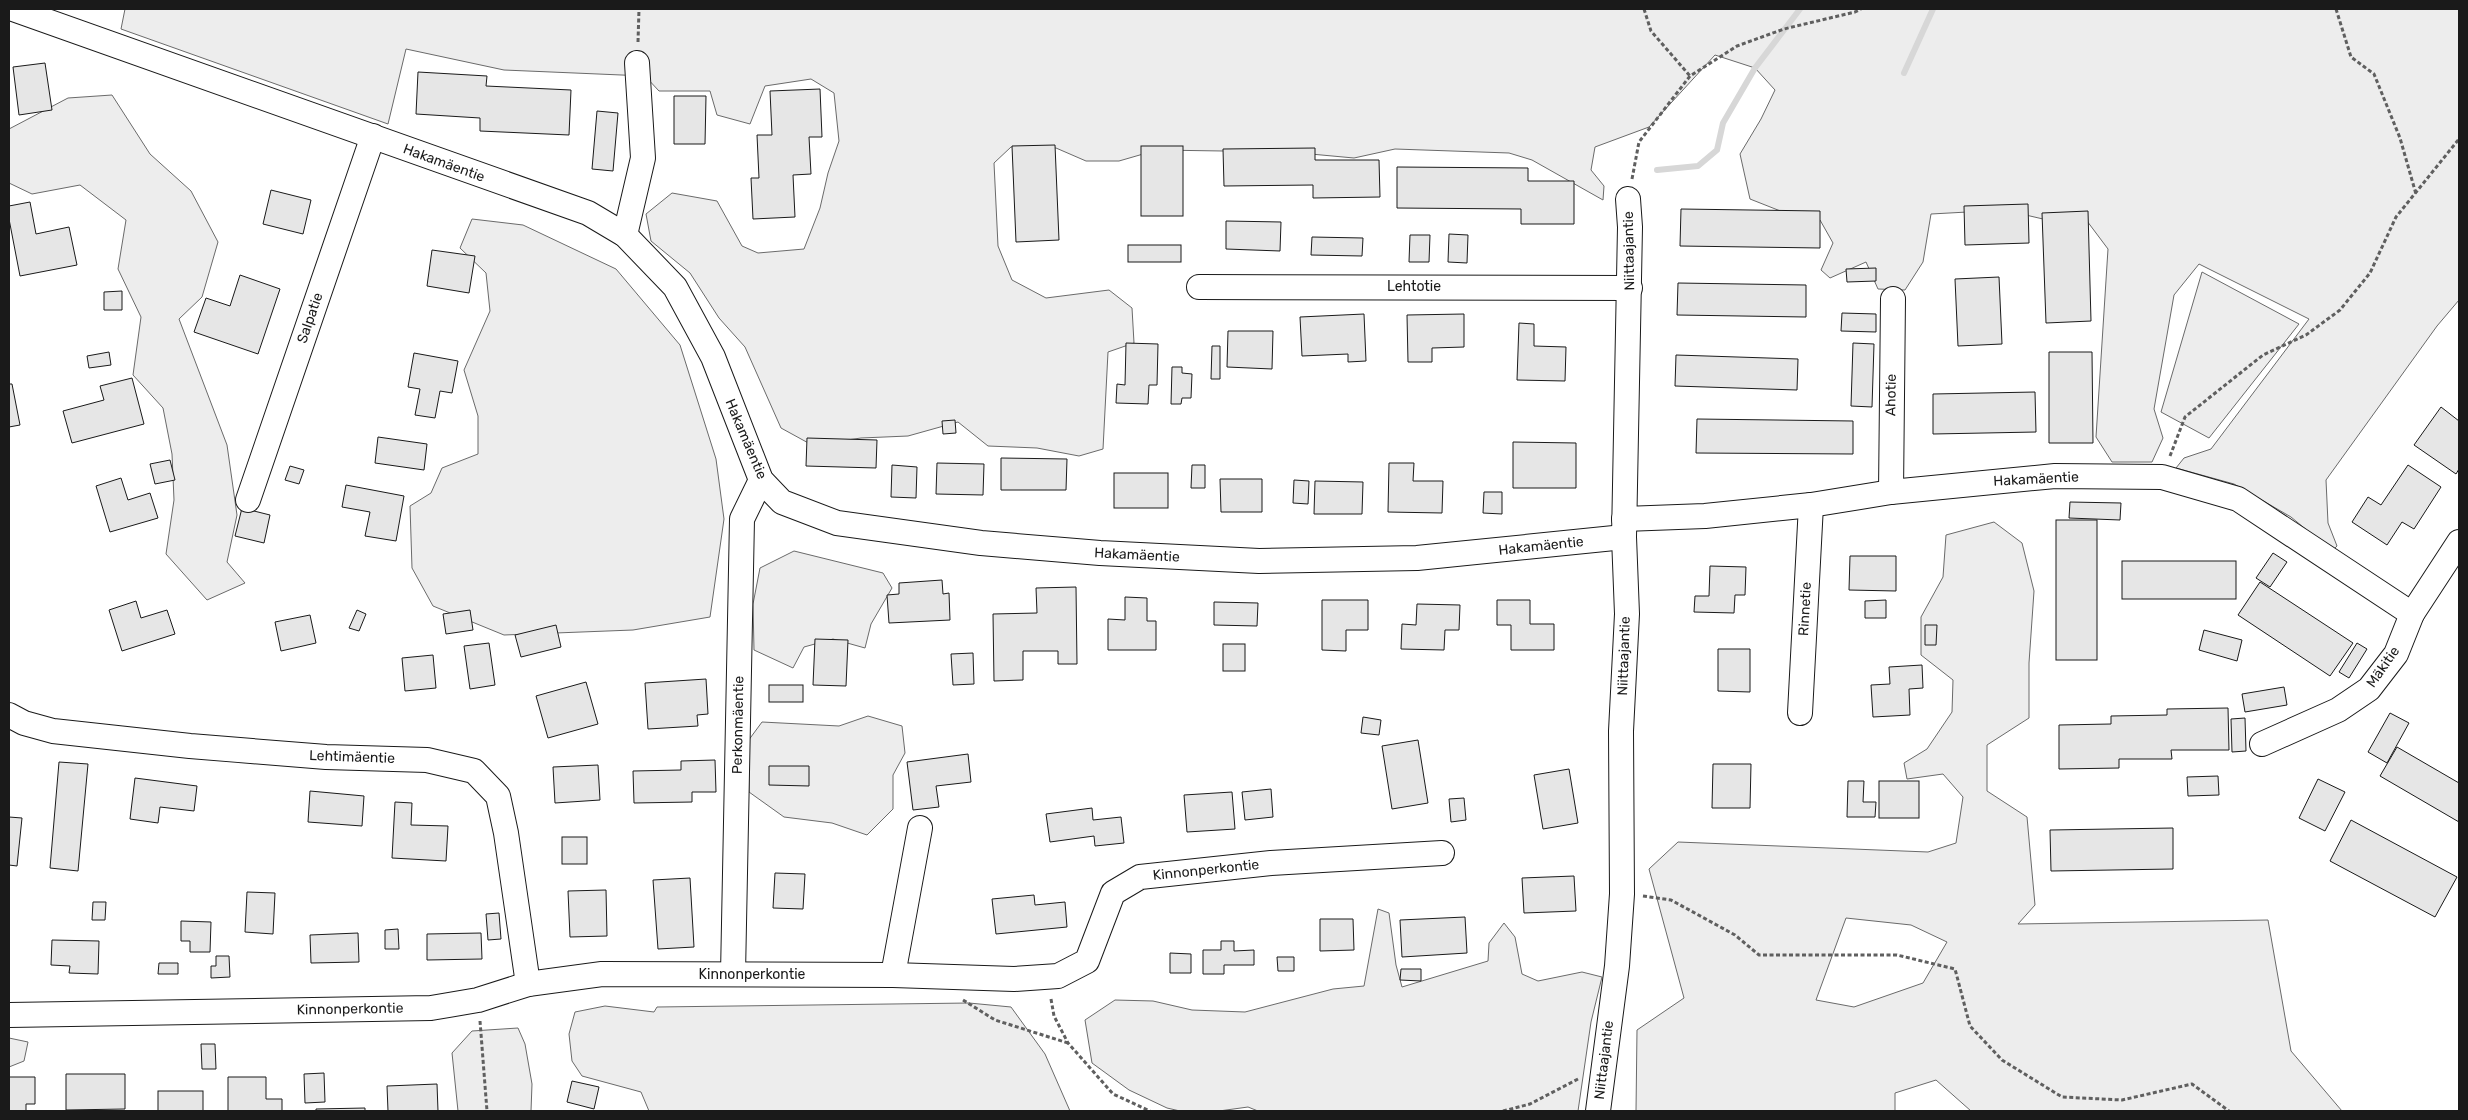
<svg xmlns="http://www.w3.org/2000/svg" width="2468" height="1120" font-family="Rubik,sans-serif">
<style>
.built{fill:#ededed;stroke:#6a6a6a;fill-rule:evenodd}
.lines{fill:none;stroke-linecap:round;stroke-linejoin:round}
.stream{stroke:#d7d7d7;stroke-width:6}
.building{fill:#e6e6e6;stroke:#1a1a1a}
.minor-casing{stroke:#1a1a1a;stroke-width:26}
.path{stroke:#5f5f5f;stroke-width:3;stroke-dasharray:4 2.5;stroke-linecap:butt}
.minor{stroke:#fff;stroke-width:24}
.labels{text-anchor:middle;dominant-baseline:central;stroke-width:4;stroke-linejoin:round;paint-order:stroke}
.street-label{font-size:14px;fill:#1a1a1a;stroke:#fff}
</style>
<rect width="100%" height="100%" fill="#fff"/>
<g class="built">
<polygon points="125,9 2459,9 2459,300 2437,326 2326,480 2328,523 2337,546 2332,551 2291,517 2234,484 2176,468 2184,458 2211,449 2309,319 2199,264 2174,295 2154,409 2163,438 2152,462 2112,462 2096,437 2108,249 2081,213 2043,219 2004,210 1931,214 1923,262 1905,290 1878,289 1866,262 1830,278 1821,270 1833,243 1820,220 1788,214 1750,199 1740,154 1761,119 1775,90 1755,68 1715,55 1649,127 1595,147 1591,170 1604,186 1603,200 1532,160 1509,153 1395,149 1354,158 1289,152 1157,150 1119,161 1086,161 1056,148 1011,147 994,163 998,246 1012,280 1046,298 1109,290 1132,308 1134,343 1108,352 1103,449 1079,456 1037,448 988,446 958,422 908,436 861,438 812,445 781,428 745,347 719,318 690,273 651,241 646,214 672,193 717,201 742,246 758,253 804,249 820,208 828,173 839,141 834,93 811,79 765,86 750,124 717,115 710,91 659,91 645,76 504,70 406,49 388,124 121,29"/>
<polygon points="112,95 150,154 191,191 218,242 202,297 179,319 227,445 237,515 227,562 245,583 207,600 166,554 174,500 172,454 163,408 133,375 141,317 118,269 126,220 80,185 32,194 9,183 9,129 68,98"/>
<polygon points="472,219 523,225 616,269 680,345 716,459 724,519 710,617 633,630 504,635 433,606 412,568 410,506 431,493 442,468 478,454 478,416 464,370 490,311 486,273 460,248"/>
<polygon points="2202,272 2299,324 2209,438 2161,412"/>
<path d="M 1994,522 L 2022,543 L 2034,591 L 2029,663 L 2029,718 L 1987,745 L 1987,791 L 2027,817 L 2035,905 L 2018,924 L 2268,920 L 2291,1051 L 2342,1111 L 1971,1111 L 1936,1080 L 1895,1093 L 1895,1111 L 1636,1111 L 1637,1030 L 1684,998 L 1649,869 L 1678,842 L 1928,852 L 1956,843 L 1963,797 L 1943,774 L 1907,779 L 1904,763 L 1927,749 L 1952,712 L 1953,680 L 1921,655 L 1921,617 L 1943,577 L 1946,535 ZM 1846,918 L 1911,925 L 1947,942 L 1923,983 L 1854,1007 L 1816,1000 Z"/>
<polygon points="794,551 883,573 892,588 871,624 865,648 833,639 804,647 793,668 754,650 753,604 760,568"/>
<polygon points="868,716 902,726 905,753 893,775 893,809 867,835 832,823 784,817 749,792 748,741 762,722 839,726"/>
<polygon points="1378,909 1389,913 1396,965 1402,987 1488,961 1489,943 1504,923 1515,937 1522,974 1538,981 1582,972 1602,977 1591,1022 1578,1111 1258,1111 1248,1107 1219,1111 1180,1111 1167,1108 1129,1090 1092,1063 1085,1020 1115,1000 1153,1001 1192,1010 1245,1012 1333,989 1364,986"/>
<polygon points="969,1003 1011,1007 1045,1054 1070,1111 649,1111 641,1092 582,1076 572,1061 569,1034 575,1012 605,1006 654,1012 657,1007"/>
<polygon points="518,1028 525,1044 532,1084 531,1111 458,1111 452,1053 472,1031"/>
<polygon points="9,1038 28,1042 24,1061 9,1067"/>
</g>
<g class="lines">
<g class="stream">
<polyline points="1904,73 1933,9"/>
<polyline points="1657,170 1698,166 1717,150 1723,123 1755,68 1800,9"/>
</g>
</g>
<g class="building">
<polygon points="45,63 52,110 19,115 13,67"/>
<polygon points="418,72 487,76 486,86 571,90 569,135 480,131 480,118 416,114"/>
<polygon points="820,89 822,137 809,137 811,174 793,175 795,217 753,219 751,178 759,178 757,135 772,135 770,91"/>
<polygon points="674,96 706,96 705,144 674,144"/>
<polygon points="597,111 618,113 613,171 592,169"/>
<polygon points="1055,145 1059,240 1016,242 1012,146"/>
<rect x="1141" y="146" width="42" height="70"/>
<polygon points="1315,148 1315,160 1379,160 1380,197 1313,198 1313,185 1224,186 1223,149"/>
<polygon points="1397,167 1528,168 1528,181 1574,181 1574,224 1521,224 1521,209 1397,208"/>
<polygon points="271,190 311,200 303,234 263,224"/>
<polygon points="30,202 36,234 69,227 77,265 20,276 9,219 9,206"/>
<polygon points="2028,204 2029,243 1965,245 1964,206"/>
<polygon points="1681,209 1820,211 1820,248 1680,246"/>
<polygon points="2088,211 2091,321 2046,323 2042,213"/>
<polygon points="1226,221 1281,222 1280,251 1226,249"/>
<polygon points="1449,234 1468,235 1467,263 1448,262"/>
<polygon points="1410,235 1430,235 1429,262 1409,262"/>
<polygon points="1312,237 1363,238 1362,256 1311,255"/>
<rect x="1128" y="245" width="53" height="17"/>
<polygon points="432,250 475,256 469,293 427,286"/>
<polygon points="1876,268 1876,281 1847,282 1846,269"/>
<polygon points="240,275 280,289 258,354 194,332 206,298 230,306"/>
<polygon points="1999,277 2002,344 1958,346 1955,279"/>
<polygon points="1678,283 1806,285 1806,317 1677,315"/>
<polygon points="122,291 122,310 104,310 104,292"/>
<polygon points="1842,313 1876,314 1876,332 1841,331"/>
<polygon points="1364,314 1366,361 1348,362 1348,354 1302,356 1300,317"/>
<polygon points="1464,314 1464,347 1432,348 1432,362 1408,362 1407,315"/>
<polygon points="1519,323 1534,324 1534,346 1566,347 1565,381 1517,380"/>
<polygon points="1228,331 1273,331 1272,369 1227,367"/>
<polygon points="1126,343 1158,344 1157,385 1149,385 1148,404 1116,403 1117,384 1125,385"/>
<polygon points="1853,343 1874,344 1872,407 1851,406"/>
<polygon points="1212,346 1220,346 1220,379 1211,379"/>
<polygon points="109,352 111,365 89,368 87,356"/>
<polygon points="2049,352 2092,352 2093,443 2049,443"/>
<polygon points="414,353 458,361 452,393 440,391 435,418 415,415 420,389 408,387"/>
<polygon points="1676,355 1798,359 1797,390 1675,386"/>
<polygon points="1172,367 1182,367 1182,373 1192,374 1191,398 1182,398 1181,404 1171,404"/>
<polygon points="132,378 144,424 72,443 63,411 104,400 100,386"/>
<polygon points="9,384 12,384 20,425 9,427"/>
<polygon points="2035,392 2036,432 1933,434 1933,394"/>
<polygon points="2441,407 2459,421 2459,469 2456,474 2414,445"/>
<polygon points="1697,419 1853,421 1853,454 1696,453"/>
<polygon points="955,420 956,433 943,434 942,421"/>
<polygon points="378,437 427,444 424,470 375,463"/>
<polygon points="807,438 877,440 876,468 806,466"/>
<polygon points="1513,442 1576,443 1576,488 1513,488"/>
<polygon points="1001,458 1067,459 1066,490 1001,490"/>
<polygon points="170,460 175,480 155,484 150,464"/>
<polygon points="937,463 984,464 983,495 936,494"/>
<polygon points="1389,463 1414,463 1413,481 1443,481 1442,513 1388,512"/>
<polygon points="892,465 917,467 916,498 891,497"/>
<polygon points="1192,465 1205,465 1205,488 1191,488"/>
<polygon points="2408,465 2441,487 2414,529 2402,522 2387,545 2352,522 2368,497 2381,505"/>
<polygon points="290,466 304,470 299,484 285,480"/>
<rect x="1114" y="473" width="54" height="35"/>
<polygon points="121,478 128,500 150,493 158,518 110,532 96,486"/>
<polygon points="1220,479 1262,479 1262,512 1221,512"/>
<polygon points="1294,480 1309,481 1308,504 1293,503"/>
<polygon points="1315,481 1363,482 1362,514 1314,514"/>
<polygon points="346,485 404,496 396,541 365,536 370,512 342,507"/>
<polygon points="1484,492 1502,492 1502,514 1483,513"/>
<polygon points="2070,502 2121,503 2120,520 2069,518"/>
<polygon points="242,508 270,515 264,543 235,536"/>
<rect x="2056" y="520" width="41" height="140"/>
<polygon points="2273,553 2287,562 2270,587 2256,578"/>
<polygon points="1850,556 1896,556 1896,591 1849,590"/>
<rect x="2122" y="561" width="114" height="38"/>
<polygon points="1710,566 1746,567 1745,595 1735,595 1734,613 1694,612 1695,596 1709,596"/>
<polygon points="942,580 943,594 949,593 950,620 889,623 887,595 899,594 899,583"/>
<polygon points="2260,582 2353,643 2330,676 2238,615"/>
<polygon points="1076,587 1077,664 1058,664 1058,651 1023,651 1023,680 994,681 993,614 1037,613 1036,588"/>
<polygon points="1125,597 1147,598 1147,621 1156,621 1156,650 1108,650 1108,619 1125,620"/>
<polygon points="1322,600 1368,600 1368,630 1346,630 1346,651 1322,650"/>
<polygon points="1497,600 1530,600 1530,624 1554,624 1554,650 1511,650 1511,625 1497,625"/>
<polygon points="1886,600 1886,618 1865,618 1865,601"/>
<polygon points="136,601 141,618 167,610 175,634 122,651 109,610"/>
<polygon points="1214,602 1258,603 1257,626 1214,625"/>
<polygon points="1417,604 1460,605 1459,630 1445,630 1444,650 1401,649 1402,624 1416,625"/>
<polygon points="357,610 366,614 359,631 349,628"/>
<polygon points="470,610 473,630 446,634 443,614"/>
<polygon points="310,615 316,643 281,651 275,622"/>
<polygon points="556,625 561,647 521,657 515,635"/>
<polygon points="1925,625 1937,625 1936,645 1925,645"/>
<polygon points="2204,630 2242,640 2237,661 2199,650"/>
<polygon points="815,639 848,640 846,686 813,685"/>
<polygon points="489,643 495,685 470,689 464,646"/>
<polygon points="2357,643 2367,649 2349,678 2339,672"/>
<rect x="1223" y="644" width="22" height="27"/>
<polygon points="1718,649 1750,649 1750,692 1718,691"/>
<polygon points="973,653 974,684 953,685 951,654"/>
<polygon points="433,655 436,688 405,691 402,658"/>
<polygon points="1922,665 1923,688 1909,689 1910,715 1873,717 1871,685 1890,684 1889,667"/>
<polygon points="706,679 708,714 697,715 698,726 648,729 645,683"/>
<polygon points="586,682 598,724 548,738 536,696"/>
<rect x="769" y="685" width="34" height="17"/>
<polygon points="2284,687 2287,705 2245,712 2242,694"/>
<polygon points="2228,708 2229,750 2171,750 2172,759 2119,759 2119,768 2059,769 2059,725 2111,724 2111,716 2167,715 2167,709"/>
<polygon points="2390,713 2409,723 2387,763 2368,752"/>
<polygon points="1363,717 1381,720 1379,735 1361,733"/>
<polygon points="2245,718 2246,751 2232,752 2231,719"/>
<polygon points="1418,740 1428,803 1392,809 1382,746"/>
<polygon points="2397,747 2459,783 2459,822 2380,776"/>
<polygon points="968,754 971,782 936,786 939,807 913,810 907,762"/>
<polygon points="715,760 716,792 692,792 692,802 634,803 633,771 681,770 681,761"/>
<polygon points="59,762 88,764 78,871 50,868"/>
<polygon points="1713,764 1751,764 1750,808 1712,808"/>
<polygon points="598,765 600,800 555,803 553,767"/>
<polygon points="769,766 809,766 809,786 769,785"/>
<polygon points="1569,769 1578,823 1543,829 1534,775"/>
<polygon points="2218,776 2219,795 2188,796 2187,777"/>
<polygon points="135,778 197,786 194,811 160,807 158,823 130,819"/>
<polygon points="2318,779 2345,792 2325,831 2299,818"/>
<polygon points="1848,781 1864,781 1863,802 1876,802 1875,817 1847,817"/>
<rect x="1879" y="781" width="40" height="37"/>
<polygon points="1271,789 1273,817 1245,820 1242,792"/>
<polygon points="310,791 364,796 362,826 308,822"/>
<polygon points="1232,792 1235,829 1187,832 1184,795"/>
<polygon points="1464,798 1466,820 1451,822 1449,799"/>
<polygon points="395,802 412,803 411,825 448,826 446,861 392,858"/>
<polygon points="1092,808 1093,820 1121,817 1124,843 1095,846 1094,836 1050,842 1046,814"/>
<polygon points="9,817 22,818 17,866 9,865"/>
<polygon points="2351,820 2457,877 2435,917 2330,861"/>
<polygon points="2173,828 2173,869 2051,871 2050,830"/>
<rect x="562" y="837" width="25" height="27"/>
<polygon points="775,873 805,874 803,909 773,908"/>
<polygon points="1574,876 1576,911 1524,913 1522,878"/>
<polygon points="690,878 694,947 658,949 653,880"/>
<polygon points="606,890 607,936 570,937 568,891"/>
<polygon points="247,892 275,893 273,934 245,932"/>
<polygon points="1034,895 1035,905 1065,902 1067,927 996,934 992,899"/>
<polygon points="93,902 106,902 105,920 92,920"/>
<polygon points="499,913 501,939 488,940 486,914"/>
<polygon points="1465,917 1467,953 1402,957 1400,920"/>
<polygon points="1320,919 1353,919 1354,950 1320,951"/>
<polygon points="181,921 211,922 210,952 190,952 190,941 181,941"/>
<polygon points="398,929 399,949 385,949 385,930"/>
<polygon points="358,933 359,962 311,963 310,935"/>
<polygon points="481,933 482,959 427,960 427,934"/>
<polygon points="52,940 99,941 98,974 69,973 70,966 51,965"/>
<polygon points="1221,941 1234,941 1234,951 1254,950 1254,965 1224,965 1224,974 1203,974 1203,950 1221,950"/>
<polygon points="1170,953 1191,954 1191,973 1170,973"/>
<polygon points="216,956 229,956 230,977 211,978 211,966 216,966"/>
<polygon points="1277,957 1294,957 1294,971 1278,971"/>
<polygon points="159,963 178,963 178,974 158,974"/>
<polygon points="1401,969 1421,969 1421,981 1400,980"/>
<polygon points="201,1044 215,1044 216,1069 202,1069"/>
<polygon points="324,1073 325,1102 305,1103 304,1074"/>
<polygon points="66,1074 125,1074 125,1109 66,1110"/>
<polygon points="9,1077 35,1077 35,1104 26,1104 26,1111 9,1111"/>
<polygon points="228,1077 266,1077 266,1099 282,1099 282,1111 228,1111"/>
<polygon points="572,1081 599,1087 594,1109 567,1102"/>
<polygon points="437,1084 438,1111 388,1111 387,1086"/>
<rect x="158" y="1091" width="45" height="20"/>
<polygon points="365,1108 365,1111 316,1111 316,1109"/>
</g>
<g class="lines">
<g class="minor-casing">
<g id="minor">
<polyline points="13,9 588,213 625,235 675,287 713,357 761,480 782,502 837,523 981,543 1100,553 1259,561 1417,558 1624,537"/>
<polyline points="625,235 643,158 637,63"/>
<polyline points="1199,287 1630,288"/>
<polyline points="1891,492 1893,299"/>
<polyline points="248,500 373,136"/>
<polyline points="1624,519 1705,516 1811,505 1891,492 2055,476 2162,477 2238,499 2412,614"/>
<polyline points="1800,713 1811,505"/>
<polyline points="9,715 24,723 53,731 190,746 326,757 427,760 474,771 498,796 506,833 528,984"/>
<polyline points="2262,744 2338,710 2369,689 2396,654 2412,614 2459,542"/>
<polyline points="733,974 742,519 761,480"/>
<polyline points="893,975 920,828"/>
<polyline points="9,1015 431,1008 478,1000 528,984 602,974 893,975 1014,979 1058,976 1087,961 1113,893 1140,877 1271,863 1442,853"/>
<polyline points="1598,1111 1617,966 1622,894 1621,731 1627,614 1624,537 1630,227 1628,199"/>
</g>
</g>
<g class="path">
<polyline points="1644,9 1651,31 1690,76"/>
<polyline points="2336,9 2351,57 2374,74 2400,138 2416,194"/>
<polyline points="638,42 639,9"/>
<polyline points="1632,179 1639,142 1690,76 1737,46 1784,29 1855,12 1861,9"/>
<polyline points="2170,456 2185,417 2263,355 2306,335 2340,310 2370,273 2396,217 2459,139"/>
<polyline points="1643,896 1671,900 1735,935 1759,955 1897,955 1955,969 1970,1026 2002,1060 2062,1097 2122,1100 2192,1084 2229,1111"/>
<polyline points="1051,999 1054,1016 1068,1043 1113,1094 1150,1111"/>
<polyline points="963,1000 995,1020 1068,1043"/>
<polyline points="480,1021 487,1111"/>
<polyline points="1503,1111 1530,1104 1580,1078"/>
</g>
<use href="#minor" class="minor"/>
</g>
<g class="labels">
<g class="street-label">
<text transform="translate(444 163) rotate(20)">Hakamäentie</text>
<text transform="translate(1629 251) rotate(-91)">Niittaajantie</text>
<text x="1414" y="286">Lehtotie</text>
<text transform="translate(310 318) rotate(-71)">Salpatie</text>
<text transform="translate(1891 395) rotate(-89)">Ahotie</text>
<text transform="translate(746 439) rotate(67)">Hakamäentie</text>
<text transform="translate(2036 479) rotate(-3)">Hakamäentie</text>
<text transform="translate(1541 546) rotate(-6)">Hakamäentie</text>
<text transform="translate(1137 555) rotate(3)">Hakamäentie</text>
<text transform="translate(1805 609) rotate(-87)">Rinnetie</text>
<text transform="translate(1624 656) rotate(-88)">Niittaajantie</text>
<text transform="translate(2383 667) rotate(-55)">Mäkitie</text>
<text transform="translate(738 725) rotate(-89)">Perkonmäentie</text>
<text transform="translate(352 757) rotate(2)">Lehtimäentie</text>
<text transform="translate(1206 870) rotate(-6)">Kinnonperkontie</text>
<text x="752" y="974">Kinnonperkontie</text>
<text transform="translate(350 1009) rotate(-1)">Kinnonperkontie</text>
<text transform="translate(1604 1060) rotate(-83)">Niittaajantie</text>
</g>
</g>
<rect width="2468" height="1120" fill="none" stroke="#1a1a1a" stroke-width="20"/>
</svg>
